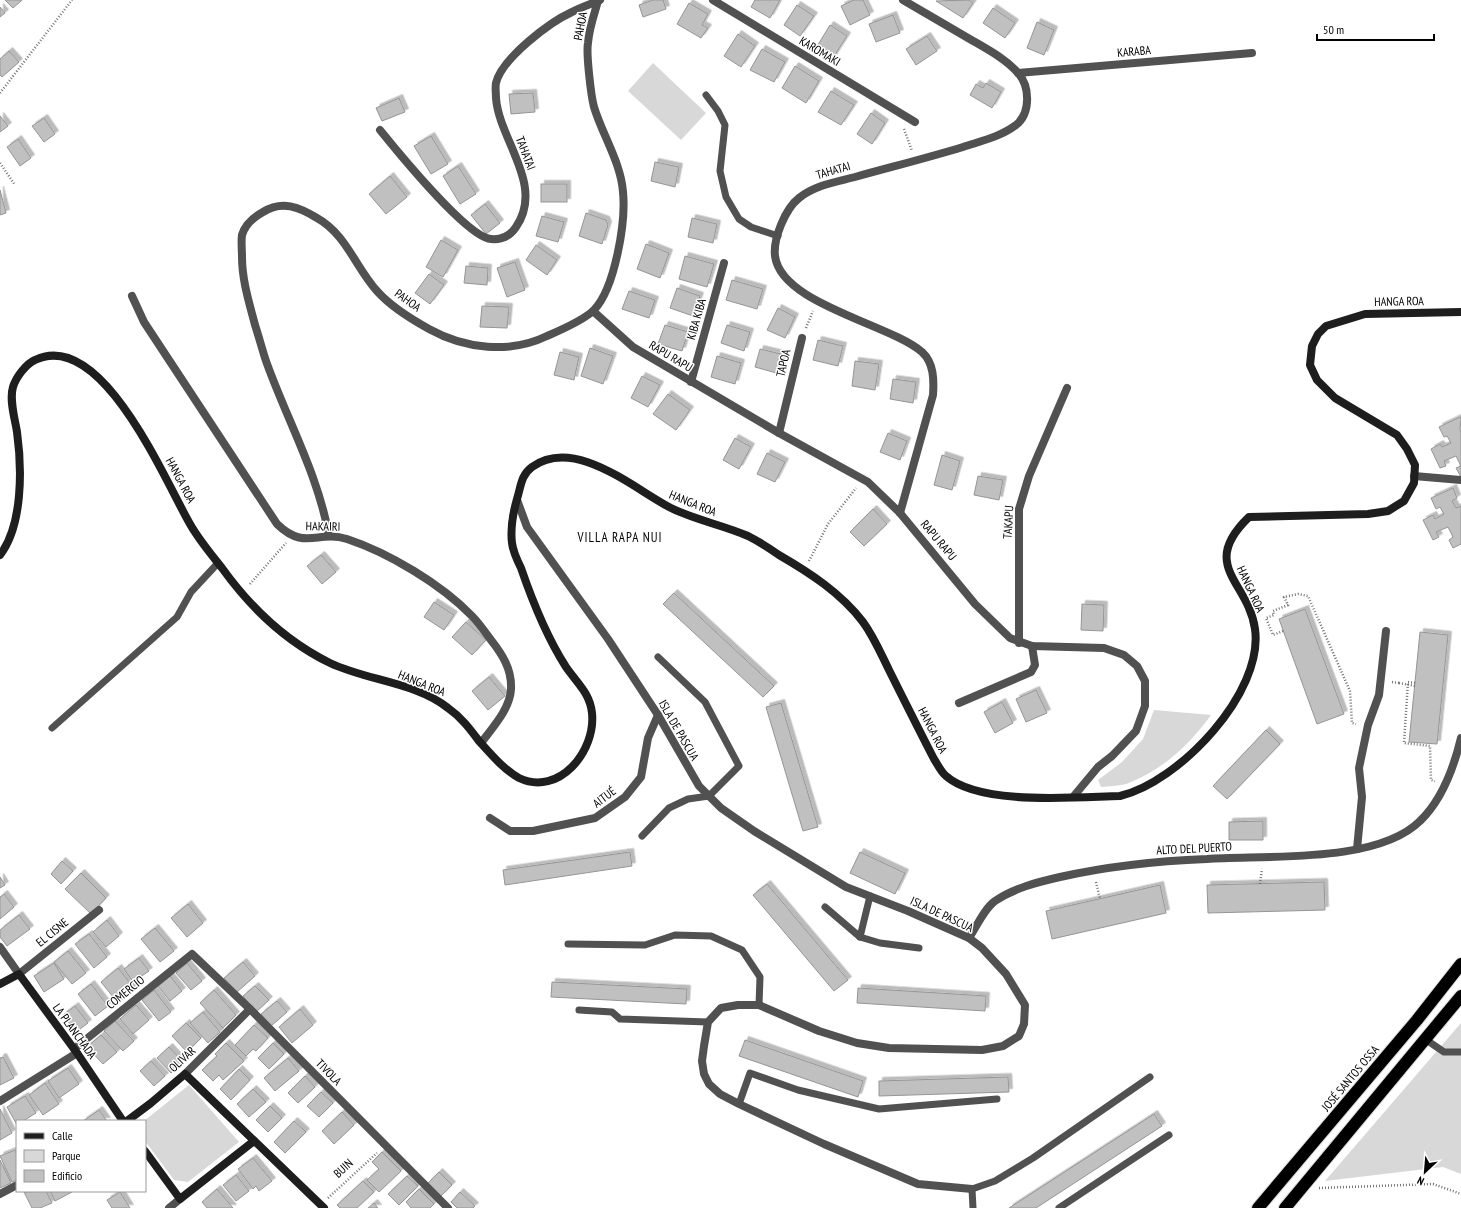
<svg xmlns="http://www.w3.org/2000/svg" width="1461" height="1208" font-family="'PT Sans Narrow',sans-serif">
<style>
.green{fill:#d8d8d8}
.building{fill:#c0c0c0;stroke:#959595;filter:url(#shadow)}
.lines{fill:none;stroke-linecap:round;stroke-linejoin:round}
.highway-casing{stroke:#dbdbdb;stroke-width:14}
.path{stroke:#737373;stroke-width:2.5;stroke-dasharray:1 2;stroke-linecap:butt}
.lane{stroke:#515151;stroke-width:7}
.street{stroke:#515151;stroke-width:8}
.secondary{stroke:#1e1e1e;stroke-width:8}
.highway{stroke:#000;stroke-width:12}
.path-bridge{stroke:#737373;stroke-width:2.5;stroke-dasharray:1 2;stroke-linecap:butt}
.labels{text-anchor:middle;dominant-baseline:central;stroke-width:3;stroke-linejoin:round;paint-order:stroke}
.street-label{font-size:12px;fill:#000;stroke:#fff}
.neighbourhood-label{font-size:13px;letter-spacing:1px;fill:#000;stroke:#fff}
</style>
<defs>
<filter id="shadow"><feDropShadow dx="3.5" dy="-3.5" stdDeviation="0" flood-color="#0004"/></filter>
</defs>
<rect width="100%" height="100%" fill="#fff"/>
<g class="green">
<polygon points="653,63 706,113 681,140 628,91"/>
<path d="M 1154,710 L 1211,715 C 1190,744 1164,769 1129,783 C 1121,786 1110,786 1101,787 L 1098,780 L 1122,762 L 1143,739 Z"/>
<polygon points="1461,1023 1461,1174 1443,1167 1325,1181"/>
<polygon points="189,1085 239,1142 188,1182 174,1180 145,1141 144,1121"/>
</g>
<g class="building">
<polygon points="5,0 22,0 13,8"/>
<polygon points="653,0 663,0 666,9 643,17 639,5"/>
<polygon points="755,0 780,0 770,18 751,7"/>
<polygon points="854,0 863,0 870,15 850,25 841,6"/>
<polygon points="969,0 973,3 963,18 936,1"/>
<polygon points="689,3 708,14 702,25 708,28 701,38 677,24"/>
<polygon points="797,5 814,16 800,36 784,25"/>
<polygon points="0,7 5,13 0,17"/>
<polygon points="993,8 1015,23 1005,38 983,23"/>
<polygon points="893,15 900,33 876,42 869,24"/>
<polygon points="1037,22 1054,30 1044,55 1027,48"/>
<polygon points="830,25 847,36 833,58 816,48"/>
<polygon points="738,34 755,46 741,67 724,56"/>
<polygon points="927,36 937,51 916,65 906,49"/>
<polygon points="762,49 785,62 774,82 750,70"/>
<polygon points="9,51 19,62 2,77 0,75 0,59"/>
<polygon points="795,66 819,81 806,103 782,88"/>
<polygon points="986,83 1001,92 992,108 970,95 976,84 983,88"/>
<polygon points="831,91 854,105 841,125 818,112"/>
<polygon points="533,93 535,112 511,114 509,94"/>
<polygon points="399,98 405,112 382,121 376,108"/>
<polygon points="871,113 885,123 872,144 857,134"/>
<polygon points="0,116 8,126 0,132"/>
<polygon points="44,118 55,134 44,142 32,126"/>
<polygon points="431,136 448,164 431,174 414,146"/>
<polygon points="18,139 31,158 20,166 7,147"/>
<polygon points="655,162 679,167 675,187 651,181"/>
<polygon points="458,166 476,194 460,204 443,176"/>
<polygon points="390,176 407,197 386,214 369,194"/>
<rect x="541" y="184" width="26" height="18"/>
<polygon points="0,190 6,213 0,215"/>
<polygon points="485,204 500,223 486,234 471,215"/>
<polygon points="586,213 606,220 608,225 602,244 579,236"/>
<polygon points="542,216 564,222 558,242 536,236"/>
<polygon points="692,218 717,224 713,243 688,237"/>
<polygon points="441,240 458,250 443,277 426,267"/>
<polygon points="646,244 669,253 660,278 637,269"/>
<polygon points="536,245 557,260 547,275 526,260"/>
<polygon points="685,256 714,264 707,287 679,279"/>
<polygon points="515,262 525,290 507,297 497,268"/>
<polygon points="466,266 488,268 487,285 464,283"/>
<polygon points="429,274 444,285 430,304 415,293"/>
<polygon points="732,280 763,289 757,309 726,300"/>
<polygon points="677,288 700,296 693,316 670,308"/>
<polygon points="629,291 655,300 649,318 622,309"/>
<polygon points="482,306 509,307 507,328 480,327"/>
<polygon points="778,308 795,317 785,338 767,330"/>
<polygon points="665,325 688,332 682,351 658,344"/>
<polygon points="727,325 750,332 744,351 721,343"/>
<polygon points="818,340 843,346 838,366 813,360"/>
<polygon points="590,348 613,356 603,384 581,376"/>
<polygon points="760,349 785,355 780,374 755,367"/>
<polygon points="560,352 579,357 574,380 554,375"/>
<polygon points="717,356 741,363 735,384 711,377"/>
<polygon points="855,361 879,364 875,390 852,386"/>
<polygon points="642,376 660,385 648,407 631,398"/>
<polygon points="893,379 916,382 913,403 890,399"/>
<polygon points="668,394 690,410 676,430 653,414"/>
<polygon points="1460,417 1461,419 1460,430 1461,432 1461,477 1456,468 1461,466 1456,456 1444,461 1446,466 1440,468 1431,449 1440,444 1442,447 1451,443 1447,436 1444,437 1439,427"/>
<polygon points="888,433 907,441 900,460 880,452"/>
<polygon points="735,438 751,447 739,469 723,460"/>
<polygon points="767,453 785,462 775,482 757,474"/>
<polygon points="942,455 960,461 952,490 934,485"/>
<polygon points="978,476 1003,480 999,500 974,495"/>
<polygon points="1453,488 1457,498 1452,501 1456,508 1461,506 1461,544 1453,548 1449,540 1453,537 1448,527 1436,532 1439,537 1433,540 1423,520 1433,515 1435,519 1444,514 1440,507 1436,509 1431,498"/>
<polygon points="873,509 887,524 864,546 850,532"/>
<polygon points="321,555 336,572 322,584 307,566"/>
<polygon points="674,593 774,686 763,697 663,604"/>
<polygon points="434,602 454,615 444,630 424,617"/>
<polygon points="1082,604 1104,605 1103,631 1081,630"/>
<polygon points="1305,609 1344,714 1317,724 1279,619"/>
<polygon points="466,622 486,640 472,655 452,637"/>
<polygon points="1420,632 1448,635 1437,744 1409,742"/>
<polygon points="489,677 505,696 488,710 472,691"/>
<polygon points="1036,690 1047,713 1026,722 1016,699"/>
<polygon points="1002,702 1013,723 995,733 984,712"/>
<polygon points="781,703 818,827 803,831 766,707"/>
<polygon points="1266,730 1280,744 1227,799 1213,786"/>
<polygon points="1263,821 1263,840 1229,840 1229,822"/>
<polygon points="630,852 632,866 505,885 503,870"/>
<polygon points="860,852 905,873 895,894 850,873"/>
<polygon points="62,861 73,871 61,884 51,874"/>
<polygon points="81,873 106,898 91,914 65,889"/>
<polygon points="0,877 5,885 0,888"/>
<polygon points="1324,882 1325,910 1208,913 1207,885"/>
<polygon points="767,884 848,980 834,991 753,895"/>
<polygon points="1160,885 1166,913 1052,939 1046,911"/>
<polygon points="4,894 14,907 0,919 0,897"/>
<polygon points="188,904 203,923 187,937 171,918"/>
<polygon points="19,915 30,929 7,946 0,937 0,930"/>
<polygon points="107,920 119,936 106,947 93,932"/>
<polygon points="155,928 174,951 160,962 141,939"/>
<polygon points="89,934 107,957 94,968 75,944"/>
<polygon points="68,951 86,973 72,984 54,962"/>
<polygon points="139,958 149,971 133,982 124,969"/>
<polygon points="243,962 255,976 237,992 224,978"/>
<polygon points="54,963 64,979 44,992 34,976"/>
<polygon points="187,963 202,981 191,990 176,973"/>
<polygon points="118,968 135,989 118,1003 101,982"/>
<polygon points="170,976 182,991 170,1001 158,986"/>
<polygon points="552,982 687,989 686,1004 551,997"/>
<polygon points="91,984 108,1006 95,1016 78,994"/>
<polygon points="255,986 269,1000 256,1012 243,996"/>
<polygon points="858,988 986,996 985,1011 857,1003"/>
<polygon points="154,990 171,1012 159,1021 142,1000"/>
<polygon points="214,990 236,1015 223,1028 200,1003"/>
<polygon points="277,1001 287,1012 271,1026 261,1014"/>
<polygon points="136,1005 149,1020 133,1034 120,1019"/>
<polygon points="75,1006 88,1023 76,1032 63,1015"/>
<polygon points="300,1009 313,1025 292,1043 279,1027"/>
<polygon points="203,1012 220,1032 208,1043 190,1023"/>
<polygon points="115,1021 134,1041 123,1051 104,1031"/>
<polygon points="186,1023 201,1038 187,1052 172,1036"/>
<polygon points="254,1025 268,1038 256,1051 253,1049 246,1056 235,1045"/>
<polygon points="101,1035 117,1052 103,1064 87,1047"/>
<polygon points="745,1040 863,1081 858,1097 739,1056"/>
<polygon points="226,1043 244,1061 223,1080 219,1075 213,1081 202,1070 217,1056 215,1054"/>
<polygon points="273,1043 284,1054 269,1069 258,1058"/>
<polygon points="169,1047 183,1062 171,1073 157,1058"/>
<polygon points="3,1057 14,1078 0,1085 0,1058"/>
<polygon points="288,1058 299,1071 275,1091 264,1078"/>
<polygon points="151,1061 165,1076 154,1086 140,1071"/>
<polygon points="68,1068 79,1084 59,1098 48,1081"/>
<polygon points="239,1069 250,1080 231,1100 220,1089"/>
<polygon points="305,1076 315,1087 298,1103 288,1093"/>
<polygon points="1008,1077 1009,1092 879,1096 879,1081"/>
<polygon points="45,1083 59,1104 43,1115 29,1095"/>
<polygon points="253,1089 266,1102 249,1117 237,1104"/>
<polygon points="321,1092 333,1103 319,1117 307,1106"/>
<polygon points="25,1096 36,1113 23,1121 17,1121 17,1125 7,1107"/>
<polygon points="270,1106 282,1118 268,1132 256,1120"/>
<polygon points="0,1109 12,1133 0,1140"/>
<polygon points="99,1110 107,1121 83,1121"/>
<polygon points="342,1112 354,1125 334,1144 322,1131"/>
<polygon points="1154,1114 1162,1126 1036,1208 1009,1208"/>
<polygon points="294,1121 306,1132 285,1153 274,1142"/>
<polygon points="15,1150 17,1155 17,1180 12,1182 0,1156"/>
<polygon points="382,1152 401,1171 379,1192 367,1180 379,1169 372,1162"/>
<polygon points="253,1158 272,1181 259,1191 256,1186 253,1189 238,1169"/>
<polygon points="0,1160 11,1183 0,1188"/>
<polygon points="439,1172 452,1185 441,1196 428,1183"/>
<polygon points="236,1175 249,1191 236,1201 223,1185"/>
<polygon points="407,1176 418,1186 399,1205 388,1194"/>
<polygon points="363,1181 374,1192 357,1208 340,1208 337,1205"/>
<polygon points="217,1189 233,1208 207,1208 202,1202"/>
<polygon points="419,1189 434,1204 430,1208 411,1208 406,1202"/>
<polygon points="46,1191 52,1203 40,1208 32,1208 24,1192"/>
<polygon points="50,1191 71,1191 72,1192 55,1201"/>
<polygon points="120,1192 130,1208 112,1208 107,1200"/>
<polygon points="460,1192 475,1206 473,1208 457,1208 451,1202"/>
<polygon points="374,1203 378,1208 368,1208"/>
</g>
<g class="lines">
<g class="highway-casing">
<g id="highway">
<polyline points="1258,1208 1417,1020 1461,964"/>
<polyline points="1285,1208 1461,996"/>
</g>
</g>
<g class="path">
<polyline points="0,93 72,0"/>
<polyline points="904,129 912,151"/>
<polyline points="0,163 15,185"/>
<polyline points="806,328 813,311"/>
<polyline points="809,561 828,524 856,488"/>
<polyline points="250,584 286,543"/>
<polyline points="1283,631 1273,635 1266,618 1274,615 1273,611 1288,605 1284,597 1298,594 1308,596 1350,691 1352,723 1356,724"/>
<polyline points="1392,682 1399,683"/>
<polyline points="1415,683 1408,682 1404,743 1430,746 1431,780 1435,781"/>
<polyline points="1096,882 1100,899"/>
<polyline points="1260,884 1262,869"/>
<polyline points="1319,1188 1433,1184 1461,1194"/>
<polyline points="328,1198 377,1153"/>
</g>
<g class="lane">
<polyline points="706,95 718,111 725,125 720,171 726,197 739,219 751,227 778,236"/>
<polyline points="52,728 177,617 191,592 218,563"/>
<polyline points="642,836 669,808 688,799 709,796 739,766 705,702 658,657"/>
<polyline points="825,907 860,937 880,943 919,948"/>
<polyline points="860,937 870,896"/>
<polyline points="568,944 645,945 675,935 711,936 742,950 760,977 759,1005"/>
<polyline points="579,1010 612,1012 620,1019 708,1022"/>
<polyline points="1425,1039 1444,1052 1461,1052"/>
<polyline points="739,1104 750,1073 798,1090 879,1109 997,1099"/>
<polyline points="973,1208 972,1189 995,1181 1033,1158 1150,1077"/>
<polyline points="1059,1208 1169,1135"/>
</g>
<g class="street">
<polyline points="713,0 915,122"/>
<polyline points="1018,73 1252,53"/>
<path d="M 380,130 C 397,151 468,238 491,239 C 502,240 510,236 516,227 C 545,185 499,140 496,98 C 496,93 495,87 496,83 C 502,58 550,22 572,12 C 581,7 591,4 600,0"/>
<path d="M 132,296 L 144,322 L 277,524 C 305,551 317,530 347,539 C 389,553 441,584 472,616 C 479,623 485,632 491,640 C 502,654 512,669 511,689 C 510,709 493,727 481,743"/>
<polyline points="593,311 633,347 779,433 868,482 900,513 975,604 1010,638 1032,646 1104,648 1124,655 1137,666 1145,681 1145,706 1136,731 1112,756 1098,767 1073,797"/>
<polyline points="691,382 724,263"/>
<polyline points="779,433 802,338"/>
<polyline points="1414,476 1461,480"/>
<polyline points="517,500 527,527 608,639 658,715 699,786 721,808 754,831 846,887 908,911 969,938 982,948 1006,974 1025,1005 1024,1024 1019,1036 1003,1046 982,1050 889,1048 857,1043 819,1031 759,1005 738,1005 721,1008 708,1022 704,1046 702,1061 704,1074 709,1084 720,1094 739,1104 824,1144 918,1184 972,1189"/>
<path d="M 900,513 L 933,395 C 934,380 934,363 922,352 C 890,324 781,304 775,256 C 773,239 785,209 799,198 C 815,185 836,182 855,177 C 891,167 927,158 963,147 C 981,141 1000,137 1016,125 C 1031,113 1030,86 1018,73 C 1005,58 985,48 968,38 C 946,25 925,13 903,0"/>
<path d="M 329,536 C 318,474 287,420 266,361 C 262,349 259,337 255,325 C 249,302 242,280 242,257 C 242,250 241,241 242,235 C 245,225 254,217 263,212 C 282,200 299,207 317,218 C 346,234 356,268 377,291 C 391,307 411,319 429,329 C 465,349 510,354 547,336 C 561,330 584,320 594,310 C 615,288 626,222 623,192 C 621,163 602,134 594,107 C 591,96 586,53 588,43 C 589,29 594,15 598,1"/>
<polyline points="1019,643 1019,509 1029,476 1067,388"/>
<polyline points="959,703 1031,672 1035,665 1032,646"/>
<polyline points="490,818 510,831 533,831 595,818 625,797 641,777 648,738 658,715"/>
<polyline points="1357,849 1362,797 1359,768 1368,725 1379,695 1386,631"/>
<path d="M 969,938 C 977,926 984,909 995,901 C 1014,888 1038,882 1060,877 C 1109,866 1157,861 1207,859 C 1264,855 1377,864 1420,821 C 1442,800 1454,767 1461,738"/>
<polyline points="0,947 19,974 99,910"/>
<polyline points="74,1049 192,954 250,1009 448,1208"/>
<polyline points="185,1074 250,1009"/>
<polyline points="0,1101 77,1053"/>
<polyline points="0,1194 17,1185"/>
<polyline points="169,1208 180,1199"/>
</g>
<g class="secondary">
<path d="M 0,555 C 23,525 22,468 17,432 C 15,419 9,400 13,387 C 16,377 26,364 35,360 C 102,328 165,481 190,524 C 199,540 211,554 222,568 C 250,607 287,642 330,663 C 368,681 415,682 448,708 C 461,717 470,729 479,741 C 490,753 504,770 519,778 C 559,797 596,751 592,713 C 590,693 577,683 566,667 C 548,639 532,600 521,568 C 517,560 513,551 512,543 C 510,527 513,513 517,499 C 521,486 521,475 532,467 C 575,436 634,489 671,508 C 695,520 723,525 748,536 C 758,541 769,548 779,555 C 810,573 841,593 863,622 C 874,637 881,654 889,670 C 904,700 919,730 934,759 C 938,765 941,772 946,776 C 980,806 1076,797 1120,796 C 1179,782 1264,693 1255,629 C 1249,582 1198,566 1249,517 L 1368,514 L 1388,511 L 1404,501 L 1414,483 L 1415,465 L 1407,449 L 1397,435 L 1335,398 L 1317,380 L 1310,365 L 1312,346 L 1318,334 L 1326,326 L 1365,314 L 1461,312"/>
<polyline points="0,984 19,974 77,1053 123,1121"/>
<polyline points="127,1121 151,1103 185,1074 324,1208"/>
<polyline points="145,1151 180,1199 254,1141"/>
</g>
<use href="#highway" class="highway"/>
<polyline class="path-bridge" points="1399,683 1415,686"/>
</g>
<g class="labels">
<g class="street-label">
<text transform="translate(580 26) rotate(-79)">PAHOA</text>
<text transform="translate(820 51) rotate(31)">KAROMAKI</text>
<text transform="translate(1134 51) rotate(-5)">KARABA</text>
<text transform="translate(526 153) rotate(69)">TAHATAI</text>
<text transform="translate(833 170) rotate(-16)">TAHATAI</text>
<text transform="translate(408 300) rotate(36)">PAHOA</text>
<text transform="translate(1399 301) rotate(-1)">HANGA ROA</text>
<text transform="translate(696 319) rotate(-74)">KIBA KIBA</text>
<text transform="translate(671 356) rotate(31)">RAPU RAPU</text>
<text transform="translate(783 363) rotate(-77)">TAPOA</text>
<text transform="translate(181 480) rotate(62)">HANGA ROA</text>
<text transform="translate(693 503) rotate(22)">HANGA ROA</text>
<text transform="translate(1008 522) rotate(-87)">TAKAPU</text>
<text transform="translate(323 526) rotate(1)">HAKAIRI</text>
<text transform="translate(939 540) rotate(50)">RAPU RAPU</text>
<text transform="translate(1251 589) rotate(65)">HANGA ROA</text>
<text transform="translate(422 683) rotate(22)">HANGA ROA</text>
<text transform="translate(679 730) rotate(60)">ISLA DE PASCUA</text>
<text transform="translate(933 730) rotate(63)">HANGA ROA</text>
<text transform="translate(604 797) rotate(-37)">AITUÉ</text>
<text transform="translate(1194 848) rotate(-3)">ALTO DEL PUERTO</text>
<text transform="translate(942 914) rotate(25)">ISLA DE PASCUA</text>
<text transform="translate(52 932) rotate(-39)">EL CISNE</text>
<text transform="translate(125 992) rotate(-39)">COMERCIO</text>
<text transform="translate(75 1031) rotate(54)">LA PLANCHADA</text>
<text transform="translate(182 1059) rotate(-43)">OLIVAR</text>
<text transform="translate(329 1072) rotate(46)">TIVOLA</text>
<text transform="translate(1350 1078) rotate(-50)">JOSÉ SANTOS OSSA</text>
<text transform="translate(343 1168) rotate(-42)">BUIN</text>
</g>
<g class="neighbourhood-label">
<text x="620" y="537">VILLA RAPA NUI</text>
</g>
</g>
<rect x="16" y="1120" width="130" height="72" fill="#ffffff" stroke="#999999"/>
<rect x="24" y="1133" width="20" height="6" fill="#1e1e1e" stroke="#999999"/>
<text x="52" y="1140" font-size="12" fill="#000000">Calle</text>
<rect x="24" y="1150" width="20" height="12" fill="#d8d8d8" stroke="#999999"/>
<text x="52" y="1160" font-size="12" fill="#000000">Parque</text>
<rect x="24" y="1170" width="20" height="12" fill="#c0c0c0" stroke="#999999"/>
<text x="52" y="1180" font-size="12" fill="#000000">Edificio</text>
<g transform="translate(1425 1172) rotate(206)" stroke="#ffffff" stroke-width="3" paint-order="stroke">
<path d="M0-3L7 15L0 10L-7 15Z" fill="#000000"/>
<text y="-6" font-size="11" font-weight="bold" text-anchor="middle" fill="#000000">N</text>
</g>
<path d="M1317 34v6h117v-6" fill="none" stroke="#000000" stroke-width="2"/>
<text x="1323" y="34" font-size="12" fill="#000000" stroke="#ffffff" stroke-width="3" paint-order="stroke">50 m</text>
</svg>
